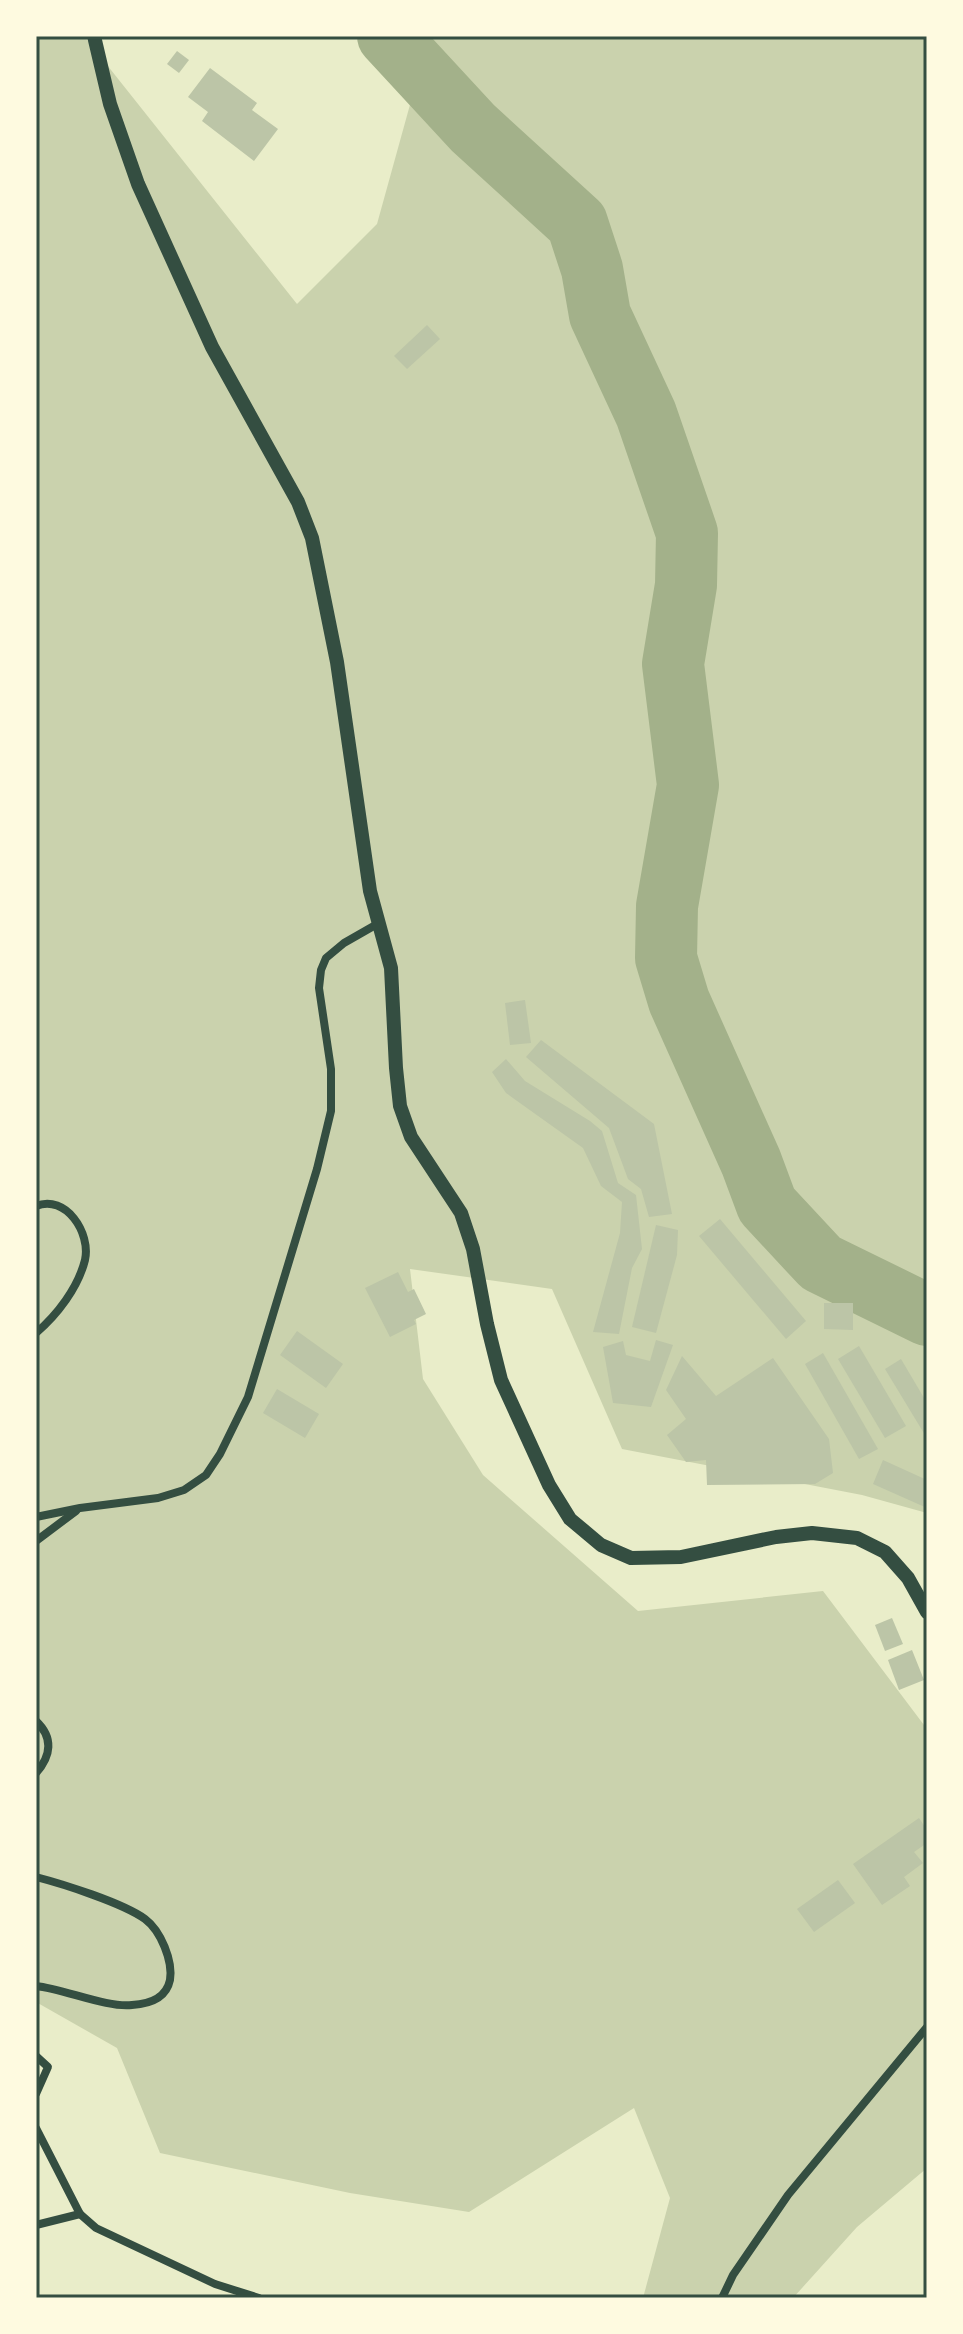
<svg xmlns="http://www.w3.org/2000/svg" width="963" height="2334" font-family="Commissioner,sans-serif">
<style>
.green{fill:#cad2ad}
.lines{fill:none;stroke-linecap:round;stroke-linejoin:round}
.river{stroke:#a3b18a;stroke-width:62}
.building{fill:#bcc5a7}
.minor{stroke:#344e41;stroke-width:8}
.tertiary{stroke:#344e41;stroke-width:14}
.neatline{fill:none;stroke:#344e41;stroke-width:3}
</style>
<rect width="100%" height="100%" fill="#e9edc9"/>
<polygon class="green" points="36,36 84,36 297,304 377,224 429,36 927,36 927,1513 862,1495 622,1449 552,1289 410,1269 423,1379 483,1475 638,1611 823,1591 927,1729 927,2168 857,2227 793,2298 643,2298 670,2198 634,2108 469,2212 350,2193 160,2153 117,2048 36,2002"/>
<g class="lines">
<polyline class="river" points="388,36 473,128 577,223 592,269 600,315 646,414 687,533 686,585 673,664 688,785 667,906 666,958 679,1001 751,1162 767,1205 821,1263 927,1315"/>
</g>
<g class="building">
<polygon points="177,51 189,60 179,73 167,64"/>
<polygon points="210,68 257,103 252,110 278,129 254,161 202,121 208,112 188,97"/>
<polygon points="427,325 440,339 407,369 394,356"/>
<polygon points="525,1000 531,1043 510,1045 505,1003"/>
<polygon points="541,1040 654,1124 672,1214 649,1217 641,1189 628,1179 609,1128 526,1057"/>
<polygon points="506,1059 525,1081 590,1121 602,1131 618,1183 636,1195 642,1249 632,1268 619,1334 593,1332 620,1233 622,1202 601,1186 583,1148 506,1093 492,1072"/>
<polygon points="720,1219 806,1321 786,1339 699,1236"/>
<polygon points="656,1225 678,1230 677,1255 656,1333 632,1327"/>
<polygon points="398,1272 408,1292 414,1289 426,1314 414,1320 416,1324 390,1337 365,1288"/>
<polygon points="824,1303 853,1303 853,1330 824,1329"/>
<polygon points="297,1331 343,1364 326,1388 280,1355"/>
<polygon points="656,1340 673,1345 651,1407 613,1403 603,1347 623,1341 626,1355 650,1361"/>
<polygon points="859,1346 906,1426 885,1438 838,1359"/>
<polygon points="823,1353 878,1449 859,1459 805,1364"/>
<polygon points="682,1356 716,1396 773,1358 829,1439 833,1473 815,1484 707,1485 706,1460 686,1462 667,1435 686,1419 666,1390"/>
<polygon points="901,1359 927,1403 927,1434 925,1435 885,1369"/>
<polygon points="277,1389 319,1414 305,1438 263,1413"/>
<polygon points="883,1460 927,1480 927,1508 873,1484"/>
<polygon points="892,1618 903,1644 885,1651 875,1625"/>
<polygon points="912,1650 924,1680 899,1690 888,1660"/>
<polygon points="919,1818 927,1830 927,1843 914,1852 923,1863 904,1877 910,1886 882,1905 853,1864"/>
<polygon points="838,1880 855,1903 814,1932 797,1909"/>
</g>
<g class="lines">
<g class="minor">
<path d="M 36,1206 C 66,1194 91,1233 85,1260 C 78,1288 57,1315 36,1333"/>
<polyline points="36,1517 80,1508 158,1498 184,1490 206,1475 220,1454 248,1397 317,1169 331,1111 331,1069 319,988 321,970 326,958 344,943 379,923"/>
<polyline points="36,1541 76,1511"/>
<path d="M 36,1721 C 54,1738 51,1756 36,1773"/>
<path d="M 36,1877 C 63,1884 123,1903 145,1919 C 161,1931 173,1961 170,1980 C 166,1999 149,2004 132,2005 C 107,2008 64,1989 36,1986"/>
<polyline points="36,2056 48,2067 36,2094"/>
<polyline points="36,2128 80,2214 96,2228 215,2284 259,2298"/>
<polyline points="36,2225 80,2214"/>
<polyline points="722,2298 733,2275 788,2195 927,2027"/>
</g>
<polyline class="tertiary" points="94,36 110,104 138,184 212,347 298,502 312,538 337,662 370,891 391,968 396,1068 400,1106 411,1137 461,1213 473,1249 487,1324 501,1380 549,1485 570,1519 601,1545 631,1558 681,1557 776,1537 812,1533 857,1538 885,1552 908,1578 927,1612"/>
</g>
<rect width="963" height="2334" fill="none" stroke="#fefae0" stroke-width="76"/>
<rect x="38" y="38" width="887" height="2258" class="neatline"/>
</svg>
